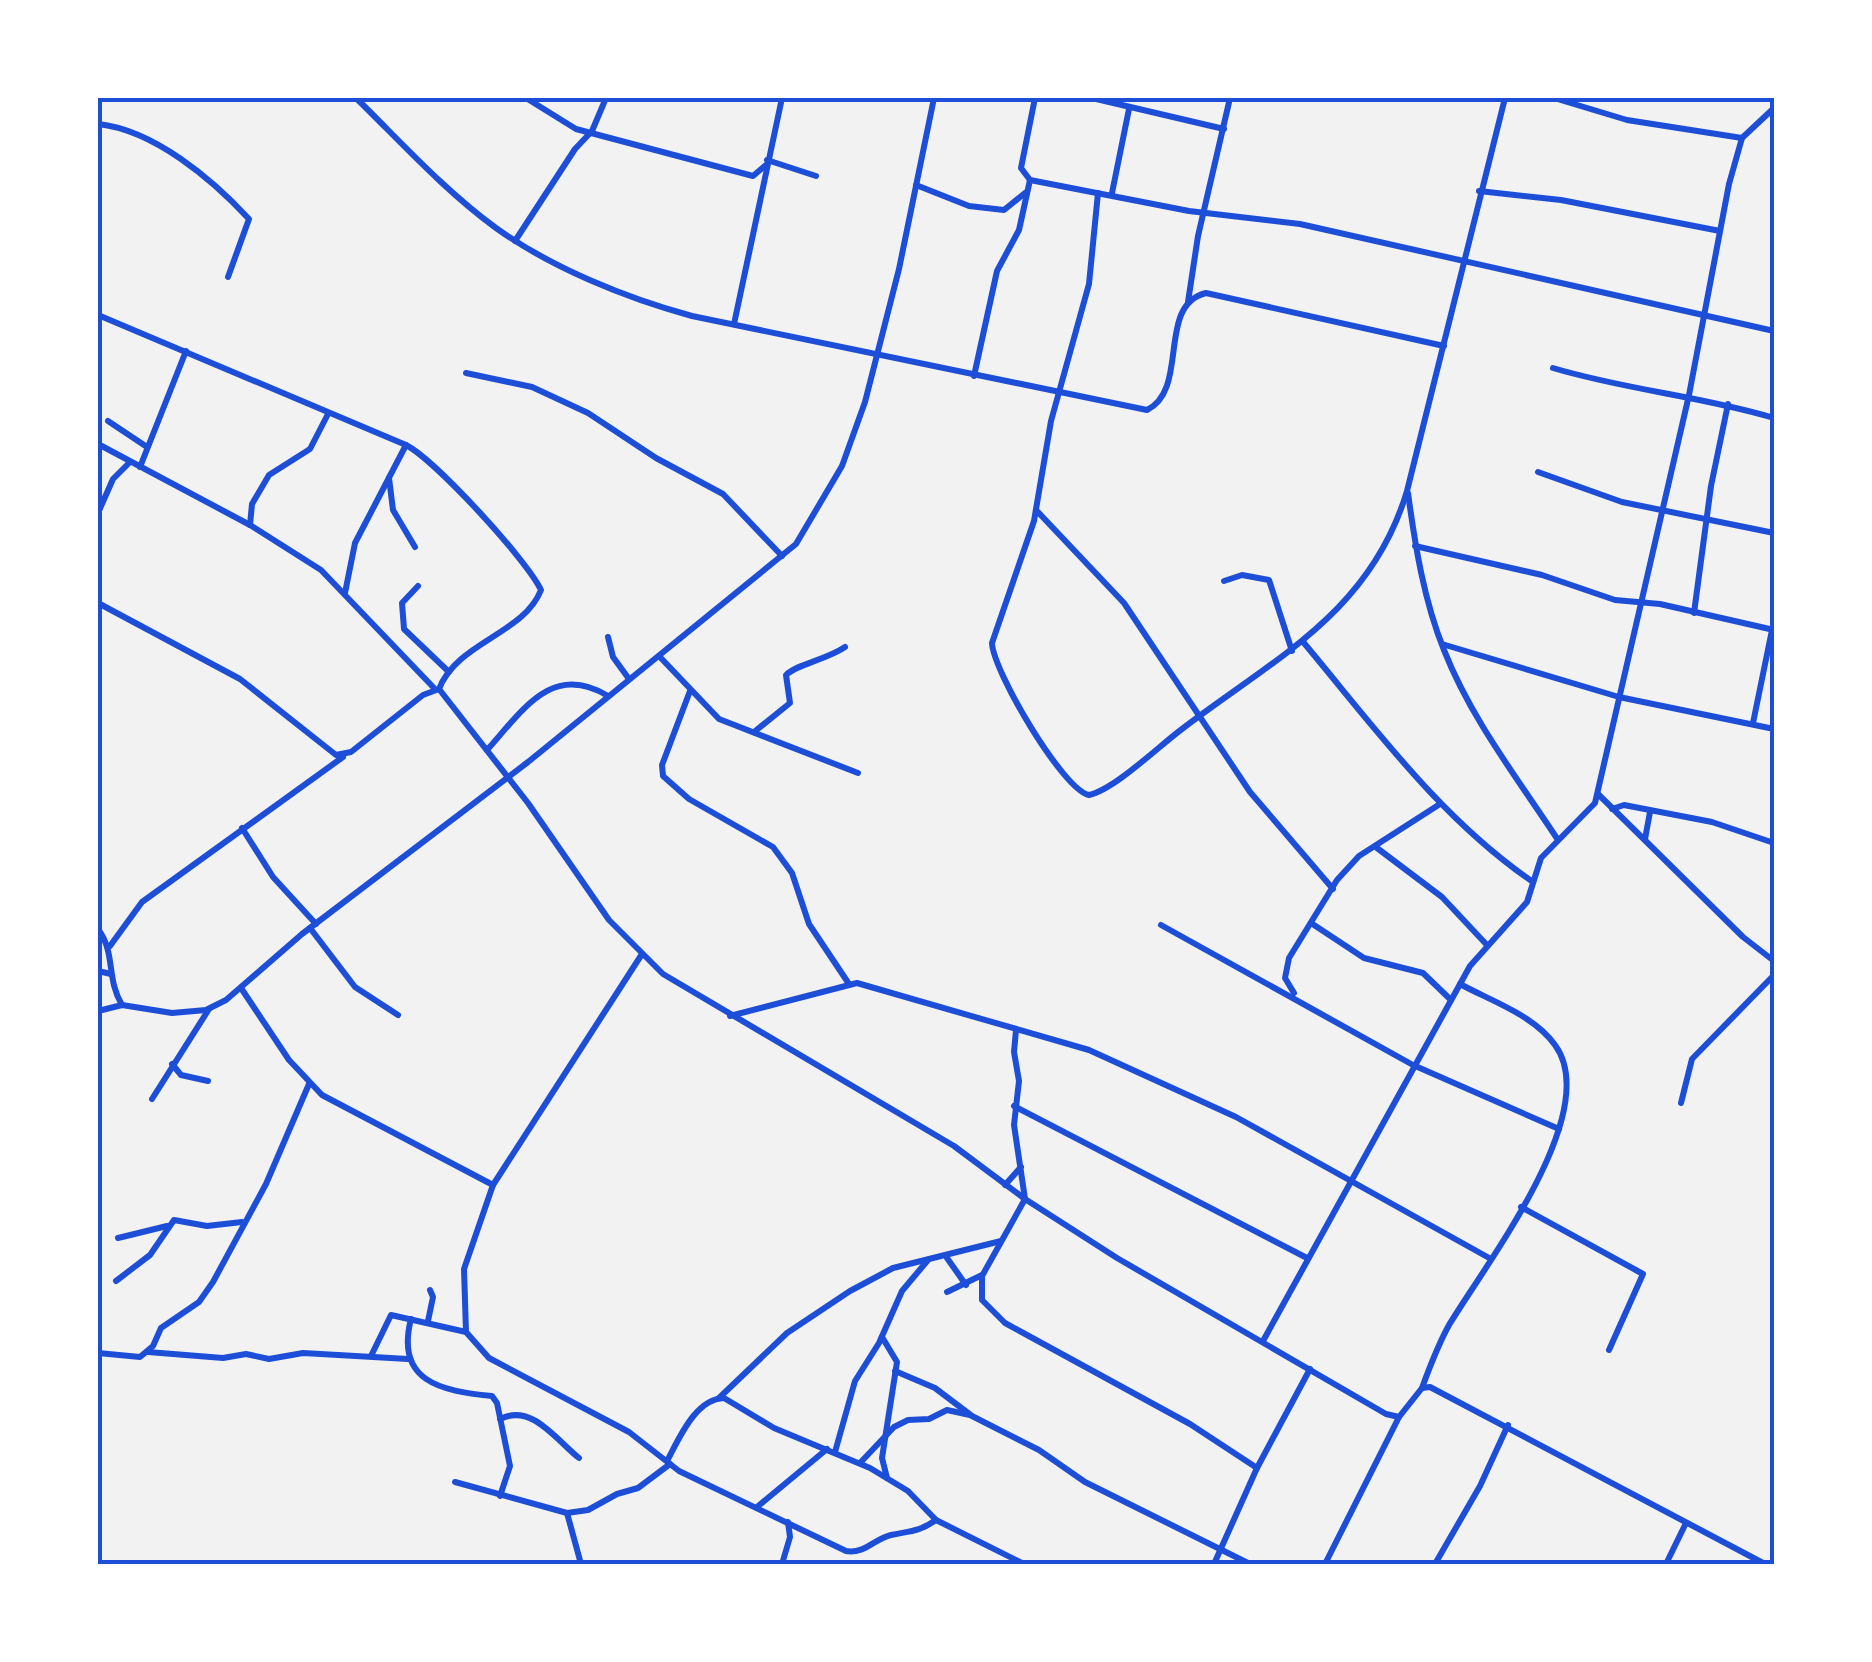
<svg xmlns="http://www.w3.org/2000/svg" width="1872" height="1662" font-family="'Zilla Slab',serif">
<style>
.lines{fill:none;stroke-linecap:round;stroke-linejoin:round}
.minor{stroke:#1d4ed8;stroke-width:6}
.neatline{fill:none;stroke:#1d4ed8;stroke-width:4}
</style>
<rect width="100%" height="100%" fill="#f2f2f2"/>
<g class="lines">
<g class="minor">
<path d="M 356,98 C 401,142 445,191 496,228 C 552,268 626,298 692,316 L 1147,410 C 1190,389 1156,305 1206,293 L 1444,346"/>
<polyline points="526,98 576,129 753,176 766,165"/>
<polyline points="1035,98 1021,168 1030,180 1189,211 1300,224 1774,331"/>
<polyline points="1092,98 1224,129"/>
<polyline points="1554,98 1627,120 1742,138"/>
<path d="M 98,124 C 154,130 212,179 249,219 L 228,277"/>
<polyline points="767,160 816,176"/>
<polyline points="916,185 969,206 1004,210 1025,193"/>
<polyline points="1479,191 1561,200 1720,231"/>
<path d="M 1098,193 L 1089,284 L 1051,421 L 1034,521 L 992,643 C 993,671 1063,790 1089,795 C 1115,789 1159,746 1182,729 C 1275,658 1371,612 1407,491 L 1505,98"/>
<polyline points="1112,193 1129,109"/>
<polyline points="515,241 575,149 592,131 606,98"/>
<polyline points="1188,302 1198,236 1230,98"/>
<path d="M 98,315 L 406,445 C 435,460 527,560 541,590 C 524,634 457,642 439,689"/>
<polyline points="734,324 782,98"/>
<path d="M 1553,368 C 1626,390 1701,396 1774,418"/>
<polyline points="466,373 532,387 588,413 656,458 723,494 782,556"/>
<polyline points="974,376 997,271 1019,230 1030,180"/>
<polyline points="108,421 147,447"/>
<polyline points="98,444 250,525 321,570 434,688"/>
<polyline points="140,467 186,351"/>
<polyline points="1538,472 1622,502 1774,533"/>
<polyline points="389,478 393,510 415,547"/>
<path d="M 1408,493 C 1415,545 1424,601 1444,650 C 1471,719 1518,779 1558,840"/>
<polyline points="1036,510 1124,603 1250,792 1333,889"/>
<polyline points="98,513 113,479 130,462"/>
<polyline points="250,525 252,504 269,475 310,449 328,414"/>
<polyline points="1415,546 1542,575 1615,600 1660,604 1774,630"/>
<polyline points="1224,581 1242,575 1269,580 1292,651"/>
<polyline points="418,586 402,603 404,629 449,672"/>
<polyline points="345,593 355,543 406,445"/>
<polyline points="98,603 240,679 336,755 351,752 423,695 439,689 528,803 609,920 663,974 954,1146 1025,1199 1117,1258 1386,1414 1399,1417 1422,1388 1430,1387 1765,1564"/>
<polyline points="1694,613 1711,486 1728,404"/>
<polyline points="608,637 613,657 629,679"/>
<path d="M 1304,643 C 1375,728 1441,819 1533,882"/>
<polyline points="1442,644 1619,697 1774,729"/>
<polyline points="659,656 719,719 858,773"/>
<polyline points="690,691 662,765 663,776 689,799 773,847 792,873 809,924 849,984"/>
<polyline points="1753,723 1772,630"/>
<path d="M 754,732 L 790,703 L 786,675 C 797,664 826,660 845,647"/>
<path d="M 487,750 C 523,710 552,662 608,696"/>
<polyline points="1598,794 1743,937 1774,961"/>
<polyline points="1612,809 1624,805 1712,822 1774,843"/>
<polyline points="242,828 273,877 316,924"/>
<polyline points="1645,839 1650,812"/>
<polyline points="1377,848 1442,897 1486,944"/>
<polyline points="1311,923 1364,958 1423,973 1451,1000"/>
<polyline points="1161,925 1413,1065 1559,1129"/>
<polyline points="310,928 355,987 398,1015"/>
<path d="M 98,929 C 116,953 106,979 122,1005"/>
<polyline points="110,946 142,902 343,757"/>
<path d="M 642,954 L 493,1185 L 464,1269 L 466,1332 L 489,1358 L 629,1432 L 679,1471 L 846,1551 C 865,1554 874,1539 891,1535 C 910,1531 919,1532 936,1520"/>
<polyline points="98,971 111,974"/>
<polyline points="241,988 289,1060 322,1095 493,1185"/>
<polyline points="1294,993 1285,978 1289,958 1337,880 1359,856 1440,804"/>
<polyline points="98,1011 122,1005 172,1013 206,1010 226,1000 302,934 528,762 796,544 842,466 865,402 899,269 934,98"/>
<polyline points="730,1016 857,983 1089,1050 1236,1117 1491,1259"/>
<polyline points="1016,1030 1014,1052 1019,1081 1014,1125 1025,1199 982,1276 982,1300 1005,1323 1190,1424 1257,1468"/>
<polyline points="172,1064 181,1075 208,1081"/>
<polyline points="152,1099 209,1009"/>
<polyline points="1681,1103 1692,1059 1774,975"/>
<polyline points="1014,1106 1307,1258"/>
<polyline points="1005,1185 1021,1167"/>
<polyline points="1521,1207 1643,1274 1609,1350"/>
<polyline points="118,1238 167,1226"/>
<polyline points="947,1258 966,1285"/>
<polyline points="116,1281 150,1255 174,1220 207,1226 242,1222"/>
<polyline points="947,1292 982,1275"/>
<path d="M 411,1319 C 395,1381 440,1391 492,1396 L 497,1403 L 510,1466 L 500,1496"/>
<polyline points="428,1321 433,1297 430,1290"/>
<polyline points="882,1337 897,1362 882,1458 887,1478"/>
<polyline points="1263,1341 1470,966 1527,902 1541,858 1595,803 1689,395 1729,184 1742,138 1774,108"/>
<polyline points="148,1352 223,1358 246,1354 269,1359 303,1353 408,1359"/>
<polyline points="98,1353 140,1357 153,1346 161,1328 199,1302 213,1282 266,1184 309,1084"/>
<polyline points="371,1356 391,1315 466,1332"/>
<polyline points="895,1371 935,1388 972,1416 1039,1450 1085,1482 1250,1564"/>
<path d="M 1422,1388 C 1430,1366 1438,1345 1449,1325 C 1485,1265 1604,1112 1555,1045 C 1534,1015 1491,1001 1460,984"/>
<polyline points="719,1398 787,1333 850,1291 893,1268 1001,1241"/>
<path d="M 500,1419 C 532,1403 556,1440 579,1458"/>
<polyline points="835,1452 855,1381 879,1343 902,1291 928,1260"/>
<path d="M 667,1461 C 679,1439 695,1399 724,1398 L 774,1428 L 870,1468 L 908,1491 L 936,1520 L 1024,1564"/>
<polyline points="860,1463 894,1427 908,1420 929,1419 947,1410 970,1415"/>
<polyline points="455,1482 567,1513 588,1510 617,1494 638,1488 670,1464"/>
<polyline points="757,1507 827,1449"/>
<polyline points="567,1513 581,1564"/>
<polyline points="782,1564 790,1537 788,1522"/>
<polyline points="1214,1564 1257,1468 1310,1369"/>
<polyline points="1325,1564 1399,1417"/>
<polyline points="1435,1564 1480,1486 1508,1425"/>
<polyline points="1666,1564 1686,1523"/>
</g>
</g>
<rect width="1872" height="1662" fill="none" stroke="#ffffff" stroke-width="200"/>
<rect x="100" y="100" width="1672" height="1462" class="neatline"/>
</svg>
